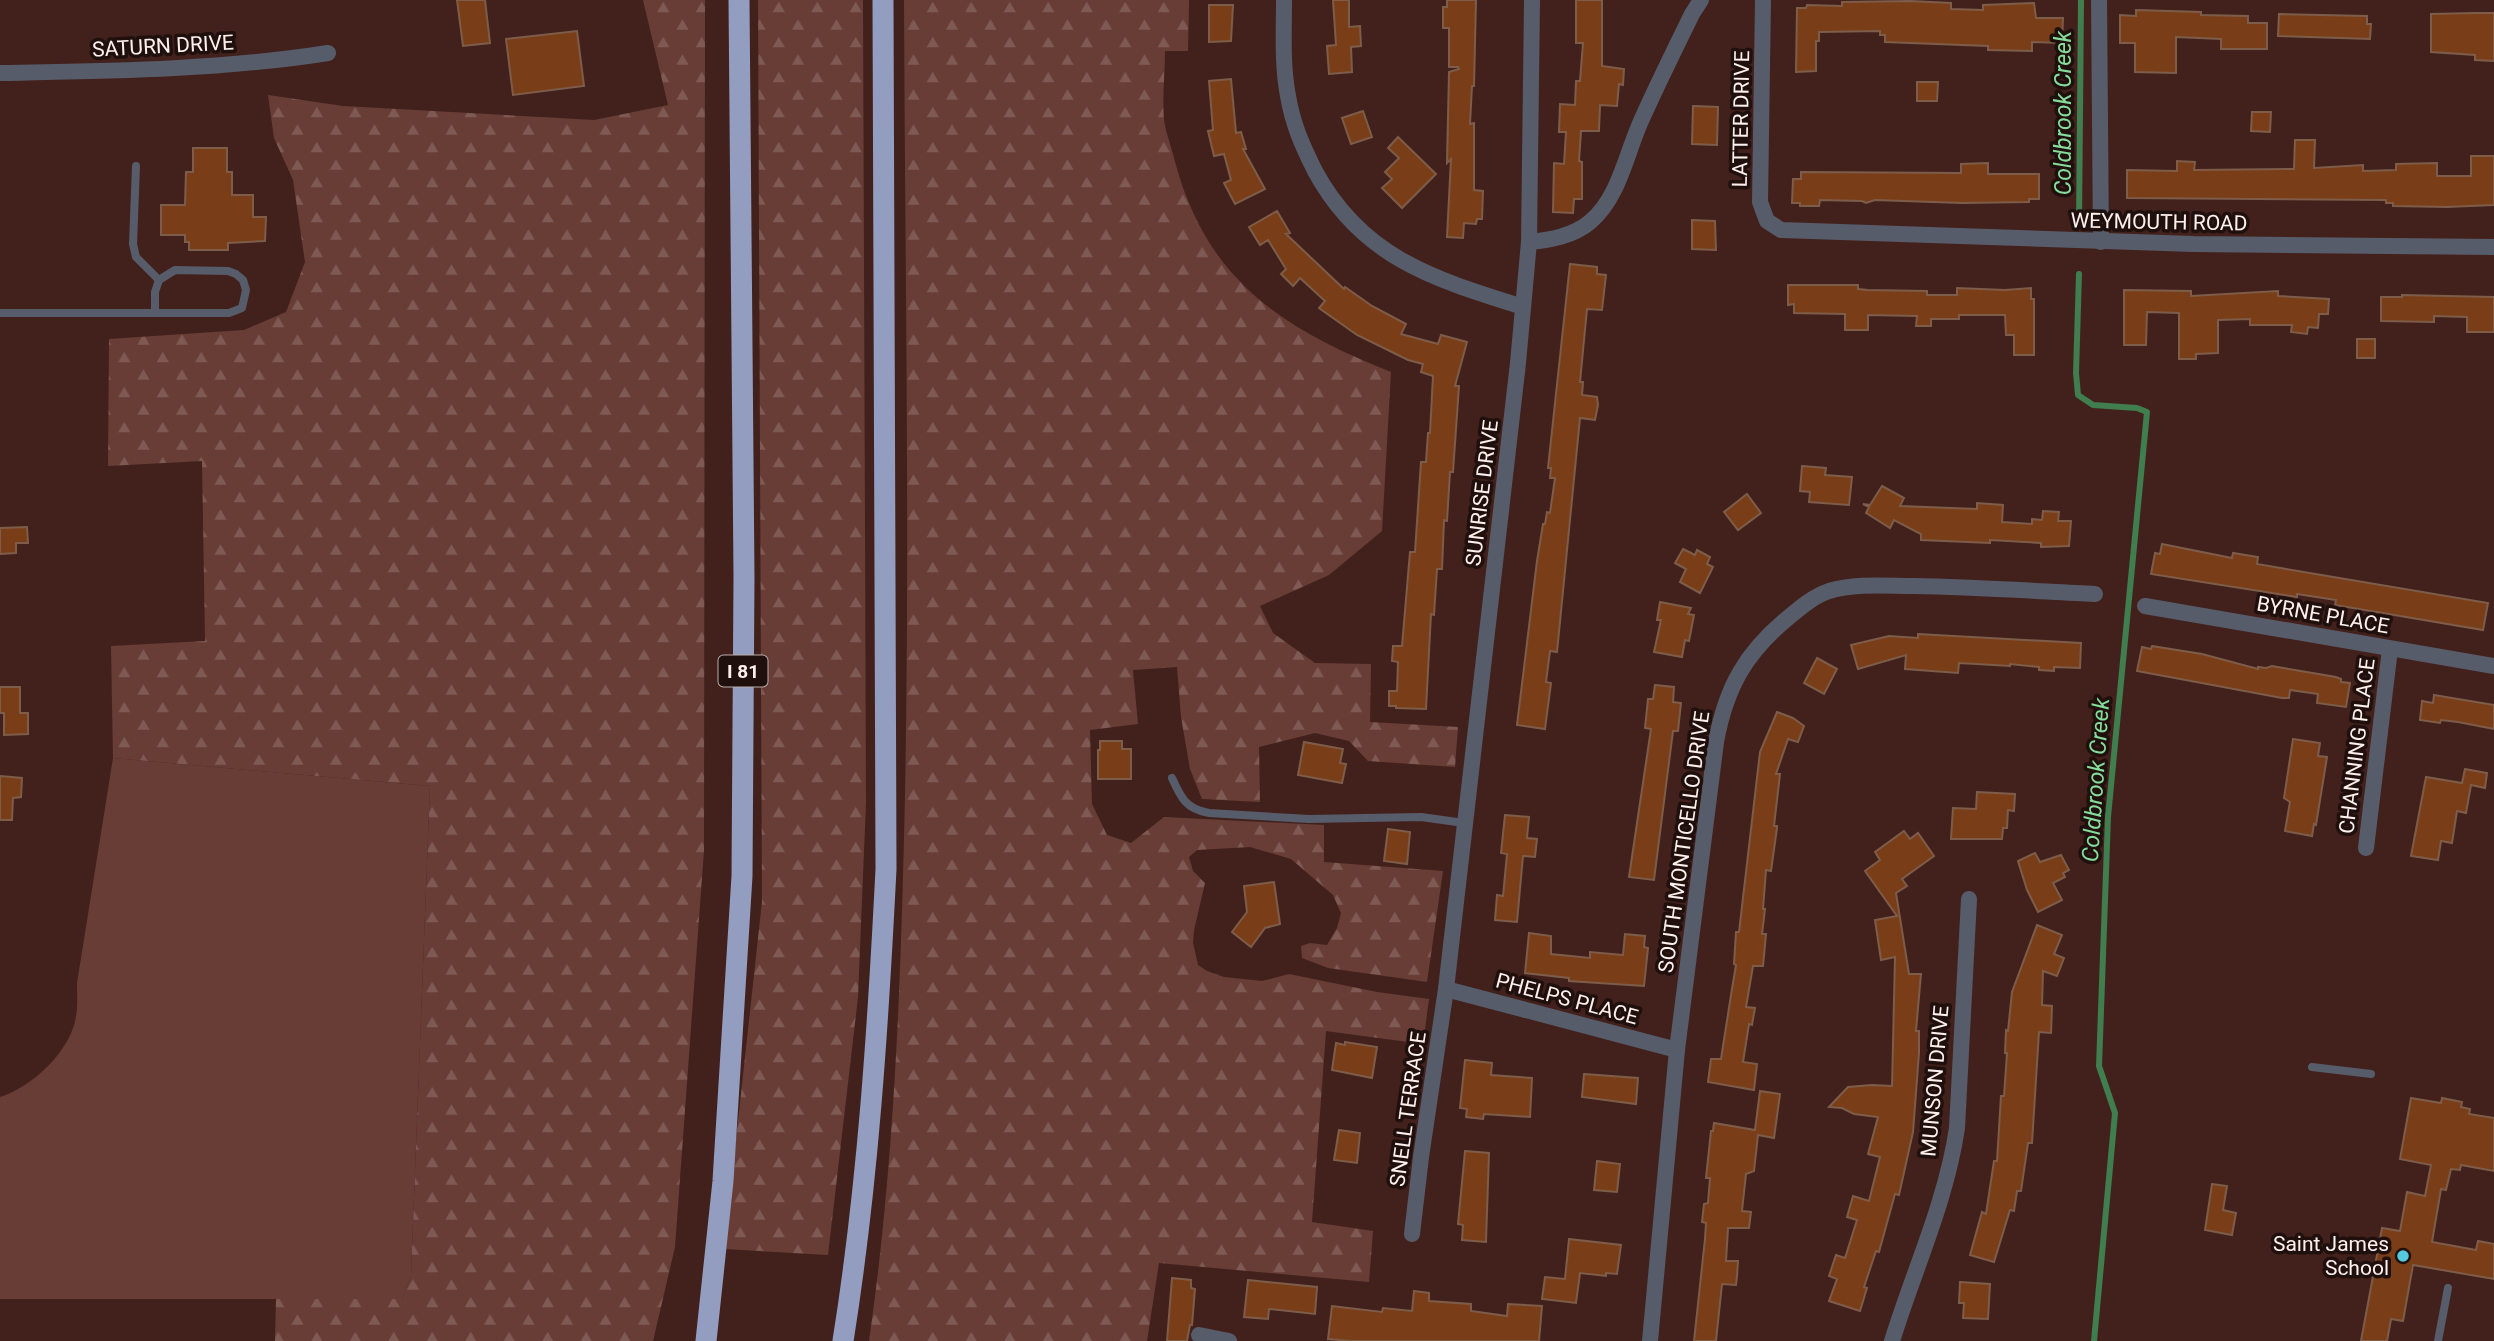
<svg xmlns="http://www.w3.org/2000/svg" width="2494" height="1341" font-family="Roboto,sans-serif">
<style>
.grass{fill:#683d36}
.forest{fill:url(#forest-firs)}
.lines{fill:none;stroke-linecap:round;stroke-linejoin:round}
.stream{stroke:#407d4f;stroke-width:6}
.building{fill:#793e17;stroke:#7e5c4a;stroke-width:2}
.lane{stroke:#575c6a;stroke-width:8}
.street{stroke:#575c6a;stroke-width:16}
.highway{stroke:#929dbf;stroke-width:21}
.poi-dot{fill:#54cade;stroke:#1f100d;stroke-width:2.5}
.labels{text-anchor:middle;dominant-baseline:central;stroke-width:7;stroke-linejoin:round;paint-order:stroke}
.shield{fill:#1f100d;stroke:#bbadaa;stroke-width:2}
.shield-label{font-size:19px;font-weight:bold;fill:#fef0ee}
.street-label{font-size:21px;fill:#fef0ee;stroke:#1f100d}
.poi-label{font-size:21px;fill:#fef0ee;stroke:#1f100d;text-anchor:end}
.water-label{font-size:23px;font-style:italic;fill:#86dd9a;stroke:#1f100d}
</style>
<defs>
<pattern id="forest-firs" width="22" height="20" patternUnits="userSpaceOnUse" patternTransform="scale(1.75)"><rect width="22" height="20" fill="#683d36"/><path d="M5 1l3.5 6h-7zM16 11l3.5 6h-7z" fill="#7f5953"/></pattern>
</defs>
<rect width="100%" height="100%" fill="#42211c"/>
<path class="grass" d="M 113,758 L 430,786 L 411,1276 L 402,1299 L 0,1299 L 0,1097 C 31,1088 72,1050 76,1016 C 78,1006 77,994 77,983 Z"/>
<g class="forest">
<polygon points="643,0 705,0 704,850 675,1247 653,1341 275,1341 276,1299 402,1299 411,1276 430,786 113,758 111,646 205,641 202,461 108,466 109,339 244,330 286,312 305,262 293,180 274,138 268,95 343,106 594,120 668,105"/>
<polygon points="758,0 863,0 866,803 858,997 828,1255 724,1249 762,902"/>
<path d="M 904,0 L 1189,0 L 1188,51 L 1165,51 C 1165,73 1162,98 1164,120 C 1166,134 1172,148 1175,162 C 1207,281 1283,329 1391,372 L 1382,531 L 1329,575 L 1260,606 L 1273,633 L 1315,663 L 1371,664 L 1370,722 L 1458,727 L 1455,767 L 1368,761 L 1349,741 L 1315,733 L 1259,747 L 1260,802 L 1202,799 L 1190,769 L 1181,717 L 1177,667 L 1133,670 L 1138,724 L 1090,730 L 1092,804 L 1107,835 L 1131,843 L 1164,817 L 1324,825 L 1324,862 L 1443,871 L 1427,982 L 1328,968 L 1302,958 L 1301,946 L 1310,943 L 1327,945 L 1337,928 L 1341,913 L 1333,895 L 1291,859 L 1250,847 L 1197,850 L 1189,857 L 1193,871 L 1205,883 L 1194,930 L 1193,943 L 1198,965 L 1207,971 L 1224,977 L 1262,981 L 1289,974 L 1377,992 L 1429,999 L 1423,1044 L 1326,1031 L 1312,1222 L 1373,1231 L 1369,1282 L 1159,1263 L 1147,1341 L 869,1341 C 895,1161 901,978 905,796 C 910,531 905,265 904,0 Z"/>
</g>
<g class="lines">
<g class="stream">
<polyline points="2079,225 2081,0"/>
<polyline points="2079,274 2076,373 2078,395 2093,405 2137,408 2147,412 2108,817 2099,1066 2115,1113 2094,1341"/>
</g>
</g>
<g class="building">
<polygon points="457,0 485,0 490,43 463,46"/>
<polygon points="1333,0 1349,0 1349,27 1360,26 1361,46 1351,47 1352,72 1329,74 1327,46 1336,45"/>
<polygon points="1447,0 1476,0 1474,86 1472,86 1470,124 1474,123 1474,190 1483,191 1482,219 1477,219 1476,224 1464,223 1463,238 1447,237 1451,159 1447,163 1449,72 1459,69 1458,67 1449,67 1449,28 1443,28 1443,7 1447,7"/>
<polygon points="1576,0 1602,0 1602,66 1624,69 1623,85 1619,84 1617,106 1600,105 1599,131 1581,131 1579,161 1582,162 1582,199 1574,199 1573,213 1553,212 1554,163 1564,164 1566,132 1559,132 1560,104 1575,105 1576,81 1580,81 1583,43 1576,43"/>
<polygon points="1910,1 1951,3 1951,9 1983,10 1983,5 2034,3 2036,18 2063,18 2062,43 2032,42 2032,51 1988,50 1988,46 1885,42 1885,35 1880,35 1880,31 1819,32 1819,41 1816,41 1816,71 1796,72 1797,8 1806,8 1807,5 1842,6 1842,2"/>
<polygon points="1209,5 1233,5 1231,41 1209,42"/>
<polygon points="2136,10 2201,12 2201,15 2248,16 2248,23 2267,23 2267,49 2221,49 2221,39 2176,37 2176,73 2135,72 2135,43 2120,43 2120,15 2136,16"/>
<polygon points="2475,13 2494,13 2494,61 2475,60 2475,55 2431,52 2431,14"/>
<polygon points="2279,14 2367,16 2367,24 2371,24 2370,39 2278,36"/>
<polygon points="577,31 584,86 513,95 506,39"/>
<polygon points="1231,79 1236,133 1241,132 1246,149 1243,149 1265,189 1235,204 1224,183 1231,180 1224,154 1214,156 1208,131 1213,130 1209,81"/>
<polygon points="1917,82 1938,82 1937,101 1917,101"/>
<polygon points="1693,106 1718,107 1717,145 1692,144"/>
<polygon points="1363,111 1372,137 1351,144 1342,118"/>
<polygon points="2252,112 2271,112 2270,132 2251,131"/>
<polygon points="1398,137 1436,174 1402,208 1382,188 1392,179 1385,172 1399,158 1388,148"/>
<polygon points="2295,140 2315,140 2314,168 2363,165 2363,171 2396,170 2396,164 2437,163 2437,176 2471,176 2471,156 2494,156 2494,205 2447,207 2393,206 2393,203 2386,203 2386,200 2127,198 2127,170 2177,171 2177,161 2195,162 2194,170 2294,169"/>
<polygon points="193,148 227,148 227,172 232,172 232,195 253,195 253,217 266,217 265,241 228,243 228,250 189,250 189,242 185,242 185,235 161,235 161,205 185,205 186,172 193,172"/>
<polygon points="1988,163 1988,174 2039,174 2039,199 2029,199 2029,202 1962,203 1875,200 1866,203 1862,201 1820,200 1819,206 1800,206 1800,203 1792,203 1793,179 1801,179 1801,172 1961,173 1961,164"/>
<polygon points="1277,211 1290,233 1286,234 1344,289 1345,287 1372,306 1406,324 1401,334 1438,344 1441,335 1467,342 1455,386 1459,386 1453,472 1450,472 1447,521 1444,520 1442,569 1437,569 1434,615 1431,614 1426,709 1396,708 1396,706 1389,706 1389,691 1397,691 1398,662 1392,661 1393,646 1402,646 1410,552 1415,552 1421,462 1426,462 1428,433 1430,433 1433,376 1421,372 1423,364 1408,360 1357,335 1319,308 1325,301 1300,278 1293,286 1281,274 1286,269 1268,240 1260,245 1249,227"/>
<polygon points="1692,220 1715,221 1716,250 1692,249"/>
<polygon points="1570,264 1597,267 1597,274 1606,275 1602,310 1587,309 1580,382 1583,382 1582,395 1597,397 1598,405 1595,420 1580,418 1557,652 1550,651 1546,682 1551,683 1545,729 1517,725 1537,561 1543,524 1545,524 1547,512 1550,513 1555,478 1550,478 1551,468 1548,468"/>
<polygon points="1788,285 1858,285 1858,289 1868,290 1927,291 1927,295 1957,295 1957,288 2005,290 2031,288 2031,299 2034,299 2034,355 2014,355 2014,335 2006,335 2005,315 1959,315 1959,319 1931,319 1931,326 1916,326 1917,316 1868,315 1868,330 1845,330 1845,314 1794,313 1794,304 1788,305"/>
<polygon points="2124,290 2191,291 2191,296 2278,291 2278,296 2329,299 2328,314 2319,314 2318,328 2308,327 2307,334 2291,332 2292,325 2250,325 2250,319 2218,320 2218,353 2196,354 2196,359 2179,359 2179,313 2147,312 2146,345 2124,345"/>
<polygon points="2402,295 2494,297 2494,332 2467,332 2467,317 2434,316 2434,322 2381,321 2381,297 2402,297"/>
<rect x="2357" y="339" width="18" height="19"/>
<polygon points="1802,466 1826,468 1825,475 1852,477 1849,505 1809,502 1810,492 1800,491"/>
<polygon points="1882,486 1904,498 1900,506 1977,509 1977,503 2003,505 2002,522 2032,524 2032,519 2042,520 2043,511 2059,512 2058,521 2071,521 2069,546 2041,547 2041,543 1990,540 1990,543 1921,540 1921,534 1894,520 1890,528 1866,513 1869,507 1863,504 1870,505"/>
<polygon points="1747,494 1761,513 1738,530 1724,512"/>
<polygon points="27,527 28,543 16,543 16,553 0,554 0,528"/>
<polygon points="2162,544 2232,558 2233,553 2258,557 2257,564 2488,603 2483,630 2335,605 2336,600 2297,594 2297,597 2151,574 2155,553 2160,554"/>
<polygon points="1683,549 1695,555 1697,550 1710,557 1707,564 1713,567 1700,593 1680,582 1686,569 1675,563"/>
<polygon points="1660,602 1691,608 1688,614 1694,615 1689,641 1685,640 1682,657 1654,652 1661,620 1657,620"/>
<polygon points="1918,634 2081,643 2080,668 2054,667 2054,671 2039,670 2039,667 2010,664 2010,666 1959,663 1958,673 1905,669 1906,655 1858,669 1851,645 1889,636 1918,638"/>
<polygon points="2152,646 2202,654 2258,669 2258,667 2266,668 2272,666 2336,677 2341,679 2341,682 2350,683 2346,707 2317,703 2318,694 2290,690 2289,698 2282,698 2137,671 2142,647 2151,649"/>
<polygon points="1817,658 1837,669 1824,694 1804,683"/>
<polygon points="1655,685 1674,687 1673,702 1681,703 1678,731 1673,731 1654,880 1629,877 1651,729 1645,728 1648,699 1653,699"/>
<polygon points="0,687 20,687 20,713 28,713 28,734 4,735 4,713 0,713"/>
<polygon points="2434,695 2494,705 2494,729 2458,722 2441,720 2440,723 2420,720 2422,701 2433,703"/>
<polygon points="1777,712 1793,718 1804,726 1798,742 1788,739 1776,774 1780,774 1774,826 1777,826 1777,828 1771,871 1766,870 1763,909 1765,909 1762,934 1766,934 1763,966 1753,966 1746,1007 1755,1008 1752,1025 1749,1024 1743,1062 1757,1064 1754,1090 1708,1082 1711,1059 1721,1059 1731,995 1736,965 1734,964 1736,932 1739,932 1760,752"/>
<polygon points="2293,739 2320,743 2318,756 2327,757 2316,825 2314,824 2312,836 2285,831 2290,802 2284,798"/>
<polygon points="1100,741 1122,741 1122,749 1131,749 1131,779 1098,779 1098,750 1100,750"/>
<polygon points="1304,742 1343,749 1340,763 1346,764 1342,783 1298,775"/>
<polygon points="2465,769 2487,773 2485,788 2471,785 2466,813 2457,811 2452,843 2441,841 2438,860 2411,856 2426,777 2462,783"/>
<polygon points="0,776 22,778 21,797 13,798 12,820 0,820"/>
<polygon points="1977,792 2015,794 2014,811 2008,810 2007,828 2003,828 2002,839 1951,839 1953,808 1976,809"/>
<polygon points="1505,815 1529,817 1527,838 1537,839 1535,857 1523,856 1517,922 1495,920 1497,895 1503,896 1507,854 1501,853"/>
<polygon points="1388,829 1410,832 1407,864 1384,861"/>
<polygon points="1904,831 1910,839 1918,833 1934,856 1902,879 1907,886 1896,893 1909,974 1921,974 1916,1031 1919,1031 1919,1053 1913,1132 1899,1195 1895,1194 1879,1252 1876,1251 1864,1287 1867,1288 1860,1311 1829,1301 1837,1279 1829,1276 1836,1255 1845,1258 1857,1220 1847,1217 1853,1196 1869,1201 1880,1157 1868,1154 1878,1117 1854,1114 1842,1108 1829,1107 1848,1087 1872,1085 1892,1086 1895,957 1881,960 1875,920 1897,916 1865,871 1880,860 1875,852"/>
<polygon points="2035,853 2040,862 2061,855 2069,870 2063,873 2065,877 2053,883 2062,900 2038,912 2027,890 2018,861"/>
<polygon points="1274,882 1280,924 1265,928 1251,947 1232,932 1247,912 1244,886"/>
<polygon points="2037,925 2062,935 2054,954 2064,958 2057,976 2043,971 2042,1005 2052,1006 2051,1033 2039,1032 2032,1143 2028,1143 2021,1191 2017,1191 2014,1211 2010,1210 1994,1262 1970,1255 1982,1212 1986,1214 1994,1161 1997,1161 2001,1096 2004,1096 2007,1053 2005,1053 2006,1030 2008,1031 2012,992"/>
<polygon points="1529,933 1551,936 1551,954 1590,958 1590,952 1623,955 1625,934 1645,936 1644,947 1648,948 1644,986 1569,981 1569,978 1525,973"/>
<polygon points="1345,1042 1377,1047 1372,1078 1332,1070 1336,1043 1345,1045"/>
<polygon points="1465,1060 1492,1063 1491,1075 1532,1078 1530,1117 1484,1114 1483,1119 1466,1117 1467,1109 1460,1108"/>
<polygon points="1584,1074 1638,1078 1636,1104 1582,1097"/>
<polygon points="1760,1091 1780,1094 1774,1138 1758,1135 1754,1171 1746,1174 1742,1211 1751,1212 1749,1228 1728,1228 1726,1261 1738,1261 1737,1276 1736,1285 1722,1284 1716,1341 1694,1341 1705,1239 1706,1223 1702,1222 1704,1204 1708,1203 1710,1178 1706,1178 1711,1131 1713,1131 1714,1123 1755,1130"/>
<polygon points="2411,1098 2441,1103 2442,1098 2462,1102 2461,1107 2470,1109 2469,1114 2494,1118 2494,1171 2461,1165 2460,1170 2451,1169 2446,1190 2441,1189 2432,1242 2476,1250 2478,1241 2494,1244 2494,1279 2413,1265 2403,1321 2391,1319 2387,1341 2361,1341 2382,1228 2400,1231 2407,1192 2425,1196 2431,1165 2400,1159"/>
<polygon points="1339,1130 1360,1133 1357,1163 1334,1160"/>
<polygon points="1465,1151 1489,1153 1486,1242 1462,1240 1463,1225 1458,1224"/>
<polygon points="1597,1161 1620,1164 1617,1192 1594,1190"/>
<polygon points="2212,1184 2227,1186 2223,1210 2236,1213 2232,1235 2205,1230"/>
<polygon points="1569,1239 1621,1245 1617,1274 1606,1273 1606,1276 1580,1273 1576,1303 1542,1299 1545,1277 1565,1279"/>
<polygon points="1172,1278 1191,1280 1191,1288 1195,1289 1192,1325 1190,1325 1187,1341 1167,1341"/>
<polygon points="1248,1280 1317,1287 1315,1314 1269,1309 1268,1319 1244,1317"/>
<polygon points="1960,1282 1990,1284 1988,1319 1963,1318 1964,1303 1959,1303"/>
<polygon points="1414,1291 1429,1293 1429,1301 1471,1304 1471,1311 1507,1316 1508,1304 1542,1306 1539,1341 1350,1341 1328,1339 1332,1306 1382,1312 1383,1308 1412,1311"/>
</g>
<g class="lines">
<g class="lane">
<polyline points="136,166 133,244 136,257 159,280"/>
<polyline points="0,313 229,313 242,308 246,290 243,280 236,274 228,271 175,270 159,280 155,292 155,313"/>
<path d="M 1172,778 C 1181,798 1186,809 1209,813 L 1309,819 L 1421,817 L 1464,823"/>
<polyline points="2312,1067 2371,1074"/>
<polyline points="2438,1341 2448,1288"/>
</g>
<g class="street">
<path d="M 1284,0 C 1284,32 1282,65 1288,96 C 1293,125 1302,145 1315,171 C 1362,258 1434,279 1523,307"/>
<polyline points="1763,0 1760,202 1767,221 1781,230 2193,244 2494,247"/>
<polyline points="2099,0 2101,242"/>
<path d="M 0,73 C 109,71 220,70 328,53"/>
<path d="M 1529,242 C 1551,240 1573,236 1590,222 C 1619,198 1626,154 1641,121 C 1657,85 1675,49 1692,14 L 1701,0"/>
<polyline points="2145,606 2494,666"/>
<polyline points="2366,848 2390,649"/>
<polyline points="1446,989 1677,1050"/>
<polyline points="1412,1234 1421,1157 1446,989 1518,363 1529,242 1532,0"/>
<polyline points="1199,1335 1229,1341"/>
<path d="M 1650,1341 L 1677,1050 L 1716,742 C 1726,687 1746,652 1789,617 C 1801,607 1814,596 1829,591 C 1856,583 1886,586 1914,586 C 1974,587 2034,591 2095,594"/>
<path d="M 1892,1341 C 1914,1270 1946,1202 1957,1128 L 1969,899"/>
</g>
<g class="highway">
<polyline points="706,1341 723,1181 742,876 744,577 739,0"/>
<path d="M 843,1341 C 868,1184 878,1027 886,869 L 883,0"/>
</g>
</g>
<circle class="poi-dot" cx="2403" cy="1256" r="7"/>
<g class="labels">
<rect class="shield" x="718.5" y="655.5" width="49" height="31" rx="5"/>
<g class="shield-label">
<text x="743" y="671">I 81</text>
</g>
<g class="street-label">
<text transform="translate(163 46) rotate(-3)">SATURN DRIVE</text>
<text transform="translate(1741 119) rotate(-89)">LATTER DRIVE</text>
<text transform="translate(2159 222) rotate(1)">WEYMOUTH ROAD</text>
<text transform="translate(1482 493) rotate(-83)">SUNRISE DRIVE</text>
<text transform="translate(2323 615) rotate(10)">BYRNE PLACE</text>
<text transform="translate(2357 746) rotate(-83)">CHANNING PLACE</text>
<text transform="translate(1684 842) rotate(-82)">SOUTH MONTICELLO DRIVE</text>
<text transform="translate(1567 999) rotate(15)">PHELPS PLACE</text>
<text transform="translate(1935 1081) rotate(-85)">MUNSON DRIVE</text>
<text transform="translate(1408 1109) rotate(-82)">SNELL TERRACE</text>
</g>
<g class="poi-label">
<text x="2389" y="1244">Saint James<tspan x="2389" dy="24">School</tspan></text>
</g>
<g class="water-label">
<text transform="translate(2063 113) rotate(-90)">Coldbrook Creek</text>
<text transform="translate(2096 780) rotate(-86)">Coldbrook Creek</text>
</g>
</g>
</svg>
